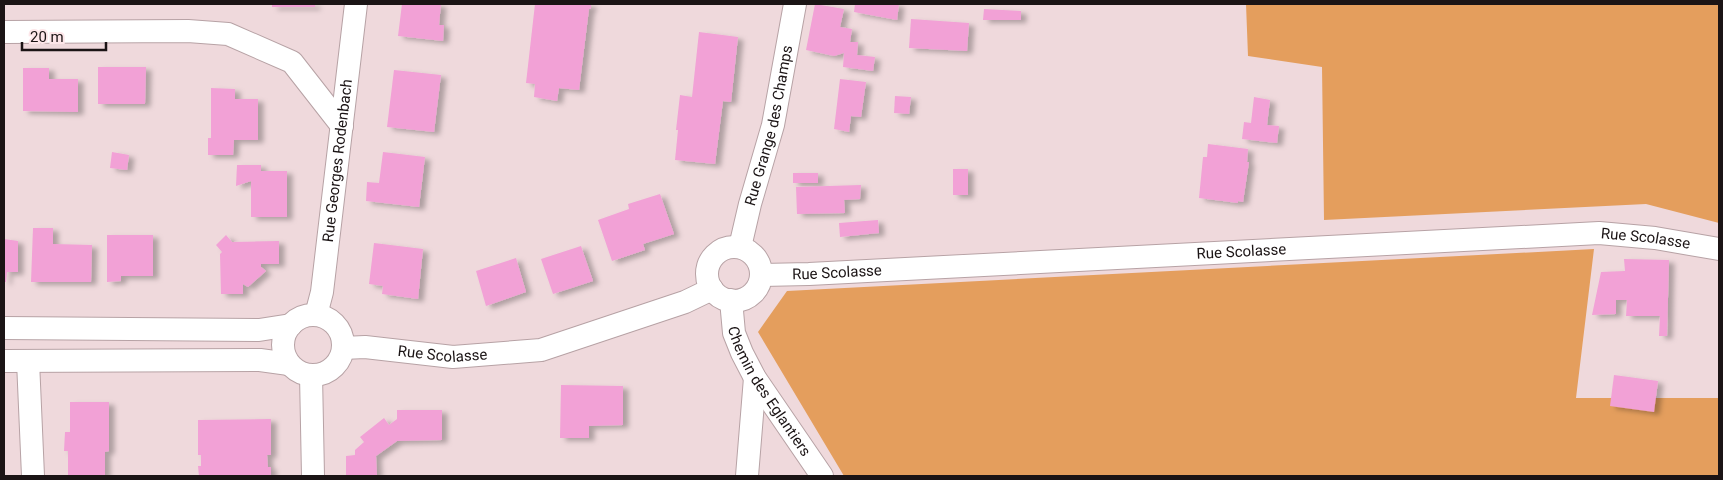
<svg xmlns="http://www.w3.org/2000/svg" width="1723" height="480" font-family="Roboto,sans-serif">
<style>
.green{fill:#e49e5d}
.building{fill:#f2a1d6;filter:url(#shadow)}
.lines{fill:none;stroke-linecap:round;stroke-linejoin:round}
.minor-casing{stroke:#b7a2a5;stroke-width:24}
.minor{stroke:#fff;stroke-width:22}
.labels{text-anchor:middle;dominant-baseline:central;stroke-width:4;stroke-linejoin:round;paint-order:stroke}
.street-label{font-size:15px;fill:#1b1415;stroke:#fde6e9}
</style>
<defs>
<filter id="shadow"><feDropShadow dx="5.5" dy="3" stdDeviation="2.5" flood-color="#0004"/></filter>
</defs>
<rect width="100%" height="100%" fill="#efd9dc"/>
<g class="green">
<polygon points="1246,4 1719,4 1719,223 1646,204 1324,220 1322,67 1248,56"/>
<polygon points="1594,249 1576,398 1719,398 1719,476 844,476 758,332 787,291"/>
</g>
<g class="building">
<rect x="272" y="4" width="43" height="3"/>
<polygon points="402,4 441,4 439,25 444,25 443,41 398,36"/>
<polygon points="535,4 591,4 591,9 589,9 579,90 559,88 557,101 534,97 535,84 526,83"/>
<polygon points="815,4 844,9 840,27 852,29 850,42 858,42 857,55 875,57 873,71 843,67 844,53 834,56 806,50"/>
<polygon points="855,4 899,4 897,20 854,12"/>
<polygon points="984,9 1021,11 1021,20 983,20"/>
<polygon points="911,19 969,23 967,51 909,48"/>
<polygon points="699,32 738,37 731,102 723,101 715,164 675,160 678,130 676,130 680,95 692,97"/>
<polygon points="98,67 146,67 145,104 98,104"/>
<polygon points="23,68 49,68 49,79 78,79 78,112 23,111"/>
<polygon points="394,70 441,75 434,132 387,127"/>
<polygon points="840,79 866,82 861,117 851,116 849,132 834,129"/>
<polygon points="211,88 235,89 235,99 258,99 258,140 234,140 233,155 208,155 208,138 211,138"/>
<polygon points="895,96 911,97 909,114 894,113"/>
<polygon points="1254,97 1270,100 1267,125 1279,126 1277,143 1242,139 1244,122 1251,123"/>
<polygon points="1208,144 1248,149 1247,162 1249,162 1243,202 1238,201 1238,203 1199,198 1203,157 1207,157"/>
<polygon points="112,152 129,155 127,170 110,168"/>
<polygon points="383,152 425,157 419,207 366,201 367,182 379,183"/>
<polygon points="237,165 261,165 261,171 287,171 287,217 251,217 251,181 236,186"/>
<rect x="953" y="169" width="15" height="26"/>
<rect x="793" y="173" width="25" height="10"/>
<polygon points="861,185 860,199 844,200 845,213 797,214 796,187"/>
<polygon points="660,194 674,234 643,244 645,250 612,261 598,220 629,209 628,204"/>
<polygon points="878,220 879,233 840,237 839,223"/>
<polygon points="33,228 53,228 53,244 92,245 91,282 31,282"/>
<polygon points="107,235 153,235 153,276 121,276 121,281 107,282"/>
<polygon points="226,235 232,242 279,241 279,264 261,264 261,267 266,271 248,287 243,284 243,294 221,294 220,254 222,252 216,245"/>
<polygon points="4,239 18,241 18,272 7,272 6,282 4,282"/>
<polygon points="374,243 423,249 418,299 382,294 383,286 369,284"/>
<polygon points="581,246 593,281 553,294 541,259"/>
<polygon points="516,258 526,292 486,306 476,271"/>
<polygon points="1624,259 1669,260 1667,336 1659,336 1660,316 1626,316 1627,300 1616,300 1616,314 1592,315 1601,272 1625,271"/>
<polygon points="1614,375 1658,381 1654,412 1610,406"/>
<polygon points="561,385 623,386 623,425 589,426 589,438 560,438"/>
<polygon points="70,402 109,402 109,451 105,452 105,476 68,476 68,451 64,451 65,432 70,432"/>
<polygon points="397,410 442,410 442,440 397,441 376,456 377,476 346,476 346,456 355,455 355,450 364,442 360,437 384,418 389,425 397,419"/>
<polygon points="271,419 271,455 267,455 268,467 271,467 271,476 199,476 198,466 201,466 201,455 198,455 198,420"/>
</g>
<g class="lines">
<g class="minor-casing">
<g id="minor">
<polyline points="4,32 188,31 228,34 292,62 342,126"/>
<path id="s1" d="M 740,247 L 750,204 L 773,125 L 795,4"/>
<circle cx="734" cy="274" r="27"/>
<path id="s2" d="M 762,275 L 809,274 L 1599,233 L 1655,238 L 1719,249"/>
<path id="s3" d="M 731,300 L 734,333 L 742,353 L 755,378 L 822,476"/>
<path id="s4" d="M 316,315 L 322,292 L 356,4"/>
<circle cx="313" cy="345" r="30"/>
<polyline points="4,328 259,330 291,325"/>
<path id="s5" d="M 343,348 L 365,347 L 453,357 L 541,350 L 685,302 L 712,289"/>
<polyline points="4,361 260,360 289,364"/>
<polyline points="28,361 33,476"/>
<polyline points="311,375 313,476"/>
<polyline points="747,476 755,378"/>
</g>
</g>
<use href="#minor" class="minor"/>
</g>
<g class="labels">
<g class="street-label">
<text stroke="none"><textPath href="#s1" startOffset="125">Rue Grange des Champs</textPath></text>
<text stroke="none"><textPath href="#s4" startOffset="156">Rue Georges Rodenbach</textPath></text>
<text stroke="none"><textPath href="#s2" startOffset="885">Rue Scolasse</textPath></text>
<text stroke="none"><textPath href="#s2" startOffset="480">Rue Scolasse</textPath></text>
<text stroke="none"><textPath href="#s2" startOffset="75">Rue Scolasse</textPath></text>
<text stroke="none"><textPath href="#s5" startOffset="100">Rue Scolasse</textPath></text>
<text stroke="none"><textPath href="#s3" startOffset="101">Chemin des Eglantiers</textPath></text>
</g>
</g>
<rect width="1723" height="480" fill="none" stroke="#1b1415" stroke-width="10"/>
<path d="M22 42v8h84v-8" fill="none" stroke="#1b1415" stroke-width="2.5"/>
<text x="30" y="42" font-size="15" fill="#1b1415" stroke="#fde6e9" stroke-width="4" paint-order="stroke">20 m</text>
</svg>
